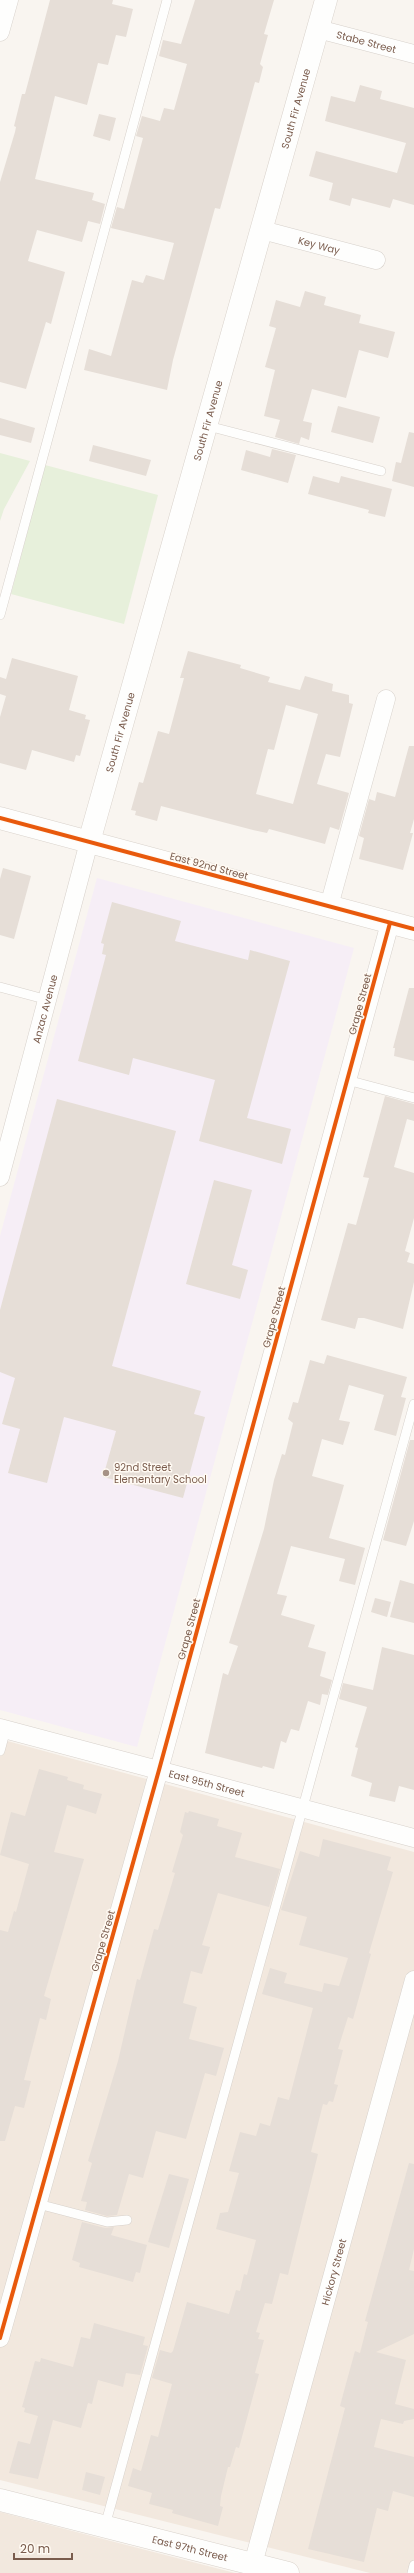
<svg xmlns="http://www.w3.org/2000/svg" width="414" height="2573" font-family="Poppins,sans-serif">
<style>
.residential{fill:#f2e8de}
.education{fill:#f6eef6}
.green{fill:#e7f0db}
.building{fill:#e6ded7;fill-rule:evenodd}
.lines{fill:none;stroke-linecap:round;stroke-linejoin:round}
.lane-casing{stroke:#d7d1cb;stroke-width:10}
.street-casing{stroke:#d7d1cb;stroke-width:19}
.secondary-casing{stroke:#d9d2cb;stroke-width:23}
.lane{stroke:#fefefd;stroke-width:9}
.street{stroke:#fefefd;stroke-width:18}
.secondary{stroke:#fefefd;stroke-width:22}
.cycleway-casing{stroke:#fffaf3;stroke-width:6}
.cycleway{stroke:#e8590c;stroke-width:4}
.poi-dot{fill:#a69286;stroke:#fffaf3;stroke-width:1.5}
.labels{text-anchor:middle;dominant-baseline:central;stroke-width:3;stroke-linejoin:round;paint-order:stroke}
.street-label{font-size:10px;fill:#7a5c4d;stroke:#fffaf3}
.poi-label{font-size:10px;fill:#7a5c4d;stroke:#fffaf3;text-anchor:start}
</style>
<rect width="100%" height="100%" fill="#f9f5f0"/>
<g class="residential">
<polygon points="0,1739 414,1852 414,2573 370,2573 0,2480"/>
<polygon points="0,2512 107,2540 235,2573 0,2573"/>
</g>
<polygon class="education" points="97,878 354,948 137,1747 0,1710 0,1236"/>
<g class="green">
<polygon points="0,453 30,461 4,509 0,521"/>
<polygon points="45,465 158,495 124,624 11,594"/>
</g>
<g class="building">
<polygon points="50,0 113,0 112,4 133,9 126,37 116,35 108,65 98,63 87,105 55,96 35,179 94,193 92,200 105,204 100,224 88,221 82,242 37,230 28,261 65,272 51,324 46,322 26,389 0,382 0,182 15,132 16,127 14,126 22,94 25,94"/>
<polygon points="195,0 274,0 264,34 268,35 260,64 263,67 259,83 255,82 220,209 215,208 173,360 167,390 84,370 89,349 111,356 132,280 143,283 146,275 164,280 174,243 111,228 117,207 124,209 143,138 136,136 142,116 160,121 164,108 174,110 187,64 159,56 163,40 181,44"/>
<polygon points="360,85 382,91 380,99 414,108 414,205 393,199 390,208 352,198 350,206 329,200 333,183 309,176 316,151 397,173 406,143 325,121 331,96 355,102"/>
<polygon points="99,114 116,118 110,141 93,136"/>
<polygon points="305,291 326,297 324,305 361,315 359,323 395,332 388,358 359,350 346,398 312,389 303,421 312,423 309,440 301,437 299,444 275,437 280,420 264,416 275,370 265,367 276,328 269,326 276,300 300,307"/>
<polygon points="338,406 380,417 373,443 331,432"/>
<polygon points="0,418 35,428 31,443 0,435"/>
<polygon points="409,432 414,433 414,487 392,481 396,462 401,463"/>
<polygon points="93,445 151,460 146,476 89,461"/>
<polygon points="272,449 296,455 288,483 241,470 246,450 270,457"/>
<polygon points="313,476 339,483 341,476 392,489 385,517 368,513 369,510 308,494"/>
<path d="M 188,651 L 241,665 L 240,668 L 270,677 L 268,682 L 300,690 L 305,676 L 333,684 L 332,691 L 349,695 L 349,703 L 353,704 L 340,757 L 326,754 L 317,784 L 349,793 L 339,830 L 330,827 L 325,844 L 269,829 L 267,833 L 253,830 L 161,806 L 157,821 L 135,815 L 136,811 L 131,810 L 139,782 L 143,783 L 158,731 L 169,734 L 184,678 L 180,678 ZM 286,705 L 318,714 L 293,804 L 256,794 L 268,749 L 274,750 Z"/>
<polygon points="12,658 78,676 69,710 86,715 85,719 90,720 80,756 76,755 74,762 32,750 26,770 0,763 0,717 6,696 0,694 0,677 6,679"/>
<polygon points="409,746 414,746 414,819 410,833 413,833 403,870 359,859 364,838 359,836 369,799 375,801 377,792 395,797"/>
<polygon points="3,868 31,876 14,939 0,935 0,879"/>
<polygon points="112,902 181,921 175,941 248,960 250,950 290,961 247,1118 291,1129 282,1164 199,1141 215,1080 133,1058 129,1075 78,1061 106,955 102,954 104,944 101,943"/>
<polygon points="409,988 414,988 414,1061 394,1056 395,1048 393,1048"/>
<polygon points="385,1096 414,1104 414,1121 407,1119 394,1167 414,1173 414,1218 405,1251 410,1253 407,1262 414,1264 414,1282 403,1329 364,1318 358,1318 355,1329 321,1320 348,1223 356,1225 369,1178 363,1177"/>
<polygon points="57,1099 176,1131 112,1366 201,1391 194,1414 205,1417 183,1498 103,1477 116,1431 64,1417 47,1483 8,1473 20,1429 2,1424 15,1378 0,1372 0,1310"/>
<polygon points="214,1180 252,1190 232,1265 248,1270 240,1299 186,1284"/>
<polygon points="327,1355 407,1377 401,1397 406,1398 396,1436 374,1430 384,1395 349,1385 339,1420 350,1422 343,1445 322,1439 312,1476 344,1485 329,1538 365,1548 355,1585 339,1581 345,1559 291,1546 277,1594 287,1596 281,1615 315,1625 308,1647 326,1652 320,1676 332,1680 328,1695 322,1694 320,1705 308,1701 299,1731 291,1729 286,1743 281,1741 274,1769 263,1766 262,1768 205,1753 223,1673 228,1675 238,1646 229,1643 264,1529 274,1480 282,1454 285,1455 293,1423 288,1419 293,1402 298,1403 310,1360 324,1364"/>
<polygon points="410,1440 414,1440 414,1521 406,1546 383,1540"/>
<polygon points="400,1580 414,1584 414,1623 390,1617"/>
<polygon points="375,1598 391,1602 387,1617 371,1612"/>
<polygon points="382,1647 414,1655 414,1790 399,1786 395,1802 369,1796 372,1783 351,1776 358,1748 355,1747 367,1707 339,1699 343,1683 373,1690"/>
<polygon points="39,1769 68,1777 67,1780 84,1785 83,1789 102,1794 96,1814 67,1805 54,1852 84,1859 44,1996 51,1999 46,2020 40,2018 24,2080 31,2081 24,2108 15,2106 5,2141 0,2141 0,1930 8,1932 14,1911 16,1912 29,1864 0,1855 11,1812 25,1816"/>
<polygon points="189,1811 219,1819 217,1826 242,1833 235,1857 280,1869 269,1907 218,1893 202,1945 210,1947 202,1974 191,1971 183,2003 197,2007 189,2039 224,2048 216,2076 205,2073 186,2139 156,2131 143,2178 129,2174 117,2215 107,2216 85,2210 87,2202 81,2201 92,2163 88,2161 118,2061 137,1979 140,1980 154,1929 158,1930 175,1873 172,1872 183,1835 180,1832 185,1812 188,1813"/>
<polygon points="323,1839 391,1857 387,1870 393,1872 369,1953 371,1954 353,2019 348,2017 338,2049 343,2050 334,2084 338,2085 333,2102 329,2101 327,2105 323,2104 311,2152 318,2154 288,2275 280,2273 272,2304 265,2303 256,2332 260,2333 258,2339 264,2340 255,2373 259,2374 239,2448 236,2447 230,2467 228,2467 221,2496 220,2506 223,2507 218,2526 172,2513 173,2510 149,2504 152,2493 128,2486 133,2468 141,2471 151,2435 158,2437 172,2384 152,2378 160,2350 171,2353 173,2351 187,2302 229,2314 236,2290 240,2291 244,2274 247,2275 256,2240 216,2229 220,2213 228,2212 239,2173 229,2171 240,2132 256,2136 260,2123 270,2126 278,2097 289,2100 313,2008 262,1994 270,1968 287,1973 284,1983 322,1992 324,1983 339,1986 348,1958 299,1945 307,1917 281,1910 300,1851 319,1857"/>
<polygon points="409,2163 414,2164 414,2249 409,2270 414,2271 414,2334 376,2352 406,2360 395,2404 414,2409 414,2419 404,2421 403,2424 381,2419 374,2447 414,2457 414,2497 393,2491 388,2511 377,2508 364,2562 308,2549 345,2408 340,2406 344,2391 355,2351 360,2353 368,2322 365,2321"/>
<polygon points="169,2174 189,2179 169,2248 148,2242"/>
<polygon points="82,2222 105,2228 114,2227 111,2235 147,2245 140,2273 136,2272 133,2282 79,2267 80,2263 72,2260"/>
<polygon points="94,2323 145,2337 143,2345 148,2346 140,2375 126,2373 123,2387 98,2380 92,2404 88,2403 81,2428 53,2420 38,2479 9,2473 18,2441 30,2444 38,2416 24,2412 25,2408 22,2407 35,2361 40,2362 41,2358 73,2367 81,2337 90,2339"/>
<polygon points="86,2472 105,2477 100,2495 82,2490"/>
</g>
<g class="lines">
<g class="lane-casing">
<g id="lane">
<polyline points="208,426 381,471"/>
<polyline points="0,615 167,0"/>
<polyline points="0,987 48,1000"/>
<polyline points="347,1080 414,1098"/>
<polyline points="0,1751 6,1729"/>
<polyline points="38,2204 107,2222 127,2220"/>
<polyline points="105,2526 414,1404"/>
<polyline points="412,2573 414,2565"/>
</g>
</g>
<g class="street-casing">
<g id="street">
<path id="s1" d="M 318,29 L 414,54"/>
<polyline points="0,32 9,0"/>
<path id="s2" d="M 262,230 L 376,260"/>
<polyline points="329,906 386,699"/>
<path id="s3" d="M 0,1177 L 89,842"/>
<path id="s4" d="M 0,1728 L 414,1838"/>
<polyline points="0,2338 159,1770 390,923"/>
<path id="s5" d="M 253,2564 L 414,1980"/>
</g>
</g>
<g class="secondary-casing">
<g id="secondary">
<polyline points="0,818 414,929"/>
<path id="s6" d="M 89,842 L 326,0"/>
<path id="s7" d="M 0,2500 L 288,2573"/>
</g>
</g>
<use href="#lane" class="lane"/>
<use href="#street" class="street"/>
<use href="#secondary" class="secondary"/>
<g class="cycleway-casing">
<g id="cycleway">
<polyline points="0,818 414,929"/>
<polyline points="0,2338 159,1770 390,923"/>
</g>
</g>
<use href="#cycleway" class="cycleway"/>
</g>
<circle class="poi-dot" cx="106" cy="1473" r="4"/>
<g class="labels">
<g class="street-label">
<text stroke="none"><textPath href="#s1" startOffset="50">Stabe Street</textPath></text>
<text stroke="none"><textPath href="#s6" startOffset="762">South Fir Avenue</textPath></text>
<text stroke="none"><textPath href="#s2" startOffset="59">Key Way</textPath></text>
<text stroke="none"><textPath href="#s6" startOffset="438">South Fir Avenue</textPath></text>
<text stroke="none"><textPath href="#s6" startOffset="114">South Fir Avenue</textPath></text>
<text transform="translate(209 866) rotate(15)">East 92nd Street</text>
<text transform="translate(360 1004) rotate(-75)">Grape Street</text>
<text stroke="none"><textPath href="#s3" startOffset="174">Anzac Avenue</textPath></text>
<text transform="translate(274 1317) rotate(-75)">Grape Street</text>
<text transform="translate(189 1629) rotate(-75)">Grape Street</text>
<text stroke="none"><textPath href="#s4" startOffset="214">East 95th Street</textPath></text>
<text transform="translate(103 1941) rotate(-74)">Grape Street</text>
<text stroke="none"><textPath href="#s5" startOffset="303">Hickory Street</textPath></text>
<text stroke="none"><textPath href="#s7" startOffset="196">East 97th Street</textPath></text>
</g>
<g class="poi-label">
<text x="114" y="1467">92nd Street<tspan x="114" dy="12">Elementary School</tspan></text>
</g>
</g>
<path d="M14 2553v6h58v-6" fill="none" stroke="#7a5c4d" stroke-width="2"/>
<text x="20" y="2553" font-size="12" fill="#7a5c4d" stroke="#fffaf3" stroke-width="3" paint-order="stroke">20 m</text>
</svg>
